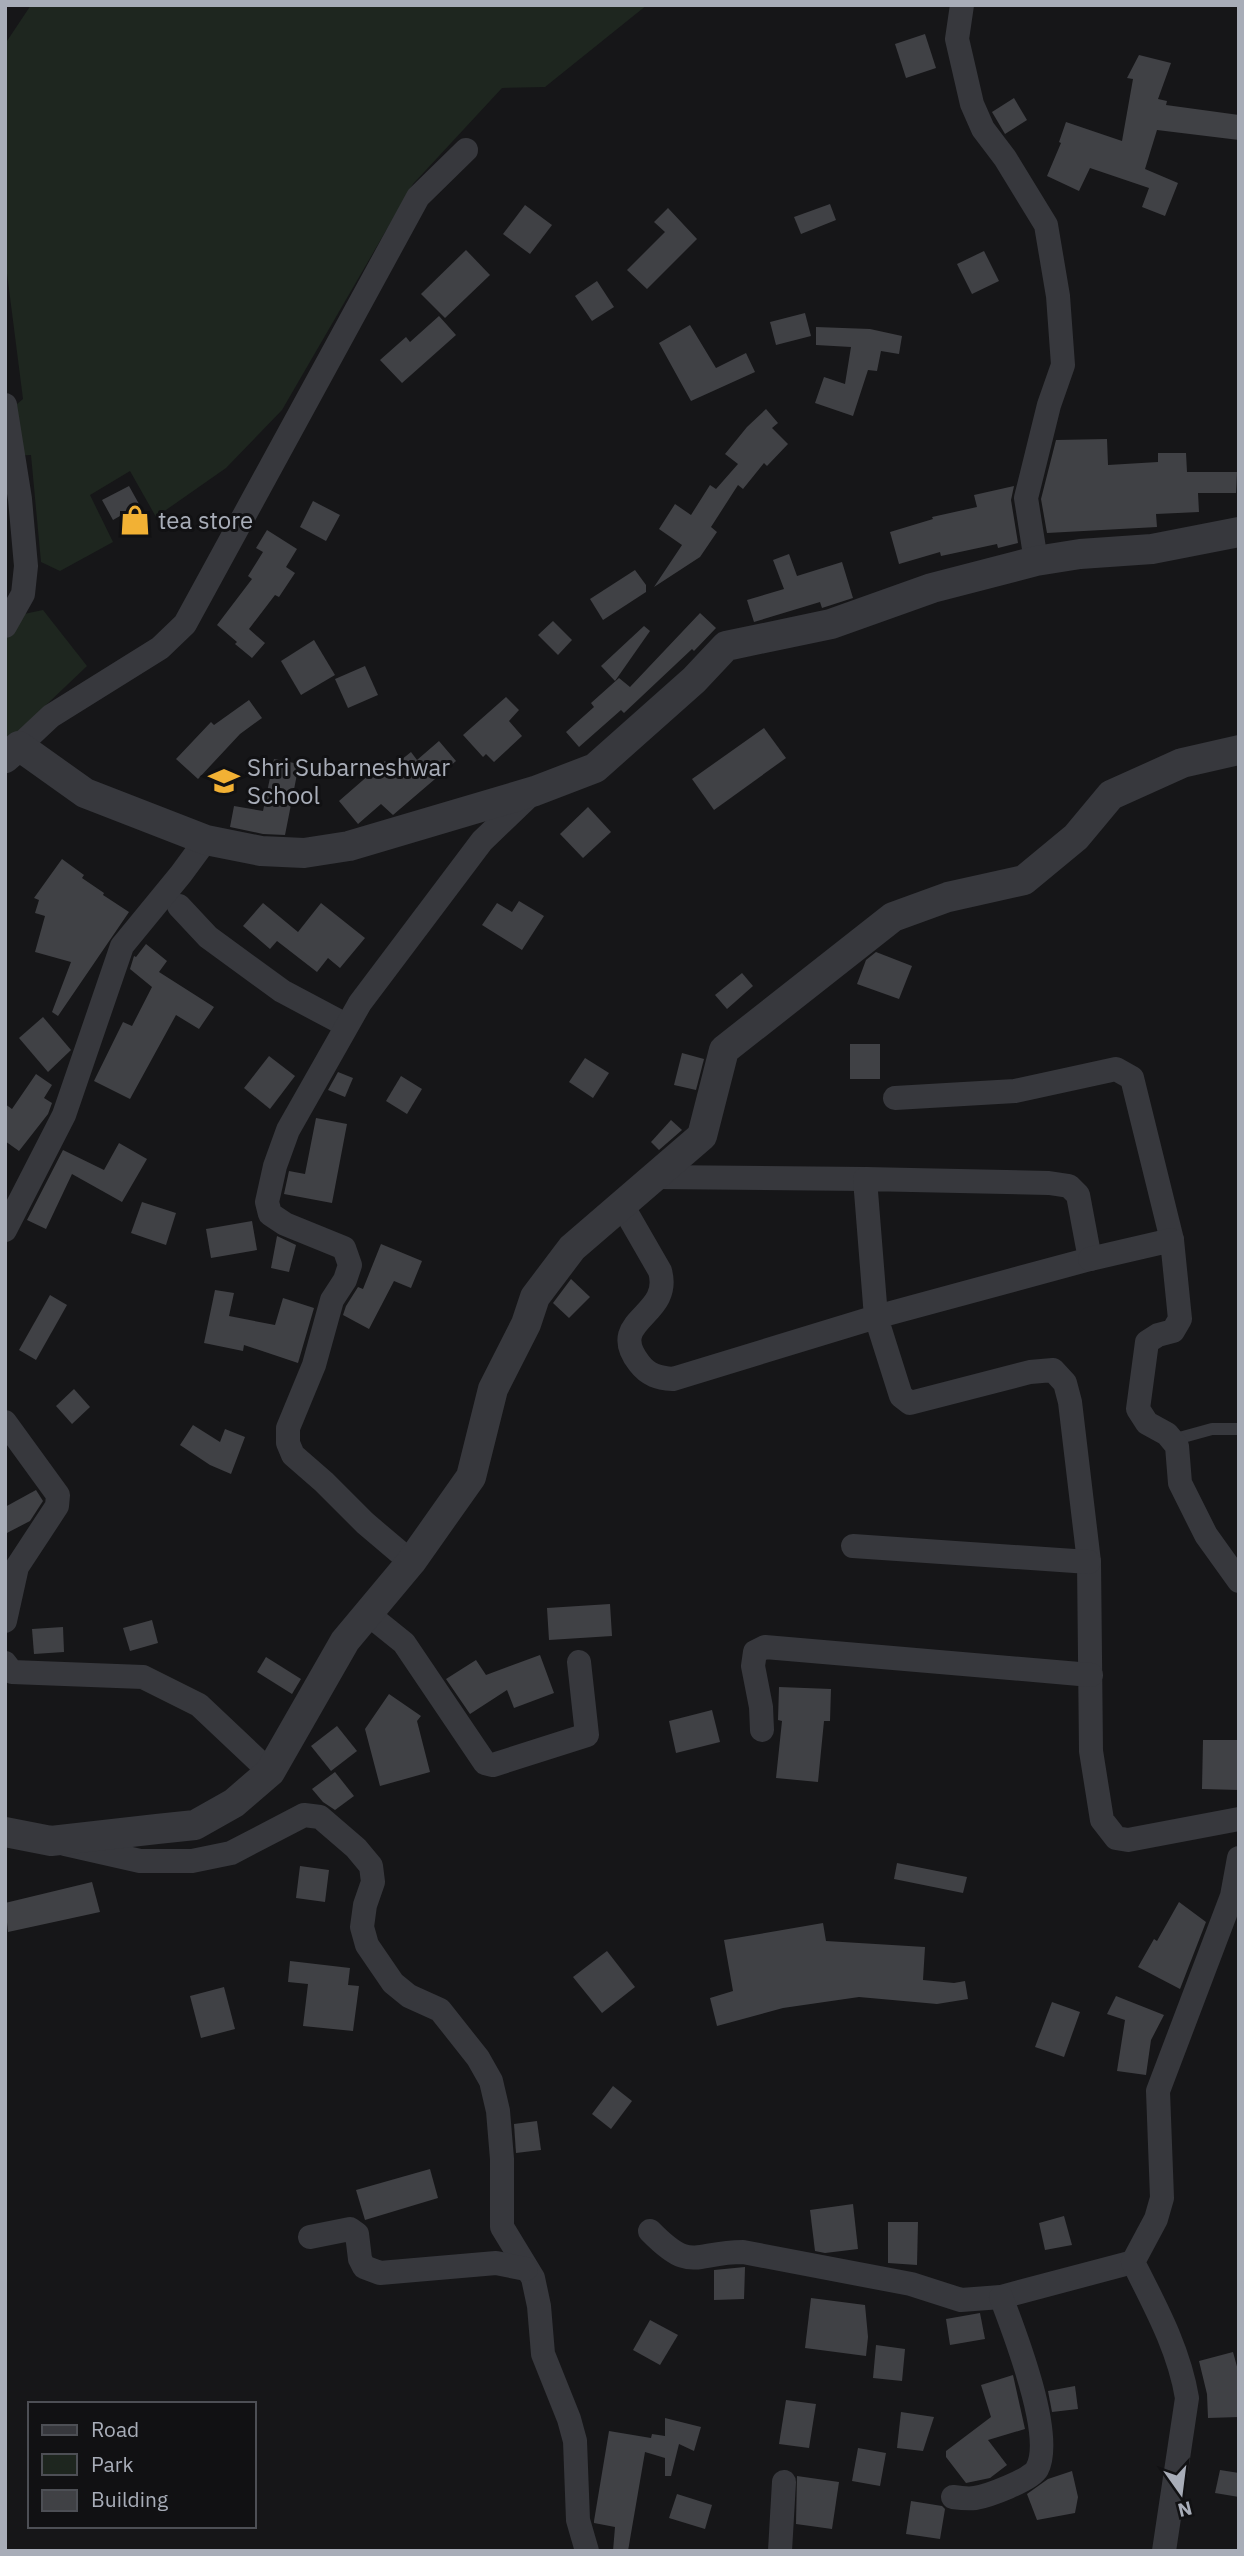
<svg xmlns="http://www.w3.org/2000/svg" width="1244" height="2556" font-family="'IBM Plex Sans',sans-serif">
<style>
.green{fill:#1e261f}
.building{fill:#404145}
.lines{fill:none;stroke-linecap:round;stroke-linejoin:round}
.service{stroke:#37383d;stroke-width:12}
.minor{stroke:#37383d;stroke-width:24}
.tertiary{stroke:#37383d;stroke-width:30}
.labels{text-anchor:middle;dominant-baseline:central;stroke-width:6;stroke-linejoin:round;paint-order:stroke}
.poi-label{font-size:24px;fill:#a8adb8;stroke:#111113;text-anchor:start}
</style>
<rect width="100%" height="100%" fill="#161618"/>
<g class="green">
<polygon points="31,5 647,5 545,87 502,88 413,184 282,410 226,468 156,517 130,471 90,495 113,542 60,571 41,562 31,455 5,456 5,414 23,399 5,258 5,44"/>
<polygon points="43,610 87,666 5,744 5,618"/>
</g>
<g class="building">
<polygon points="925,34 936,68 906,78 895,44"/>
<polygon points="1139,55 1171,63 1158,99 1167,101 1166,105 1239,115 1239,140 1157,130 1145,169 1178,183 1165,216 1142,207 1149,188 1090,168 1079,191 1047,176 1061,143 1059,142 1066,122 1122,141 1133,79 1127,78"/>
<polygon points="1014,98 1027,120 1005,134 992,112"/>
<polygon points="830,204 836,220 801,234 794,217"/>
<polygon points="525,205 552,225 530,254 503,234"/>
<polygon points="668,208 697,239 647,289 627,270 665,232 654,222"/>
<polygon points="466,250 490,275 445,318 421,294"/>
<polygon points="984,251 999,281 972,294 957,264"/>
<polygon points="597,281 614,307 592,321 575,296"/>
<polygon points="805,313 811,336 776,345 770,322"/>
<polygon points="439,316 456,335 402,383 380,360 406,337 410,342"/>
<polygon points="690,325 716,368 746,353 755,372 691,401 659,343"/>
<polygon points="816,327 870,329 902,336 899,354 881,351 877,371 868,370 853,416 815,403 824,377 845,384 851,347 816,345"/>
<polygon points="766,409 778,423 772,428 788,444 767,466 764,463 743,489 738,485 711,527 717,532 700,557 654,587 682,545 659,529 675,504 691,515 710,485 716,489 738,464 725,454 747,427"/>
<polygon points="1107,439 1108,465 1158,462 1158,453 1186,453 1187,472 1237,472 1236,493 1198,493 1199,512 1156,514 1157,527 1047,533 1041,499 1056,440"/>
<polygon points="129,486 149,522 129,533 120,516 113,520 102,500"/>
<polygon points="1014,486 1011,500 1018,543 998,548 997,544 941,556 940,552 899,564 890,532 933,519 932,517 977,507 974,495"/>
<polygon points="313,501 340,515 326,541 300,527"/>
<polygon points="267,530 297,549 286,567 295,573 279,597 275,595 249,629 265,643 252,658 235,644 237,642 217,625 252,579 248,576 263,552 256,548"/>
<polygon points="789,554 797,576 842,562 853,598 822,608 820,602 754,622 747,600 784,589 773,560"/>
<polygon points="635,570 646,585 646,592 603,620 590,599"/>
<polygon points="700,613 716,628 694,651 692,649 624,713 621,710 579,747 566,732 594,707 591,703 619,678 630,687"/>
<polygon points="553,621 572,640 558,655 538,635"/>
<polygon points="644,626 650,631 615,681 601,666"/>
<polygon points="314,640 335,675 301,695 281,661"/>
<polygon points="365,666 378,695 348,708 335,679"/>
<polygon points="506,697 519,710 509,721 522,736 494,762 486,754 483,757 463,735"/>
<polygon points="249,700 262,718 240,734 198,779 176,759 211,722 214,725"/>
<polygon points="764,728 786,758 714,810 692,779"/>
<polygon points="439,741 456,761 393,815 381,804 358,824 339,801 385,761 391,768 411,752 417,760"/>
<polygon points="274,759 299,764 285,835 263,834 230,827 234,806 263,811"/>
<polygon points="588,807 611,832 583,858 560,834"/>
<polygon points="62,859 84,875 82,878 104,893 103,895 129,912 58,1016 52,1012 71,962 35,952 45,916 35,913 39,900 34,898"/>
<polygon points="519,901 544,916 522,950 482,925 497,903 512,912"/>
<polygon points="263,903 298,932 321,903 365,938 340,968 328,958 317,972 277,941 270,949 243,926"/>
<polygon points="146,944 167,961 159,972 214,1007 199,1029 176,1015 130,1099 94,1081 123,1022 132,1026 152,987 130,969 134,956 136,957"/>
<polygon points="876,952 912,966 899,999 857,984 866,960"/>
<polygon points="742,973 753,986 727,1009 715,995"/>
<polygon points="43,1017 71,1050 48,1072 19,1038"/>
<rect x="850" y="1044" width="30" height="35"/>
<polygon points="682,1053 704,1059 696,1090 674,1085"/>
<polygon points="269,1056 295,1076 270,1109 244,1088"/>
<polygon points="585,1058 609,1073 593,1098 569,1082"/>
<polygon points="338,1072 353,1078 345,1097 328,1090"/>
<polygon points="36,1074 52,1085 44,1098 52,1103 48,1114 19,1151 5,1141 5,1104 12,1109"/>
<polygon points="401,1076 422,1089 407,1114 386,1101"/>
<polygon points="316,1118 347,1124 332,1203 284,1194 289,1171 305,1174"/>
<polygon points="671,1120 682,1130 659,1150 651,1142"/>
<polygon points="119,1143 147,1159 122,1202 72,1174 46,1229 27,1220 63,1150 104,1170"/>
<polygon points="142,1202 176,1213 166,1245 131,1233"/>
<polygon points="252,1221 257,1250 211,1258 206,1229"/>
<polygon points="277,1236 296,1245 289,1272 271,1268"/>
<polygon points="381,1244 422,1261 411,1288 394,1281 369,1329 343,1315 346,1306 358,1287 363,1289"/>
<polygon points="571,1279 590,1297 569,1318 553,1303"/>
<polygon points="215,1290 234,1293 229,1316 275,1325 283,1298 314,1308 298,1363 244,1345 243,1351 204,1343"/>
<polygon points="50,1295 67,1305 36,1360 19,1350"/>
<polygon points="74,1389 90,1407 72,1424 56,1406"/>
<polygon points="193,1425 220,1442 225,1429 245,1437 231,1474 210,1465 180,1445"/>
<polygon points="36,1490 43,1501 30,1521 5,1534 5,1507"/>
<polygon points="610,1604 612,1636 549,1640 547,1608"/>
<polygon points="152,1620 158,1643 130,1651 123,1628"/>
<polygon points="63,1627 64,1652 34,1654 32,1629"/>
<polygon points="540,1655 554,1693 514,1708 507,1690 470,1714 446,1679 476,1660 486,1675"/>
<polygon points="266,1657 301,1679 292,1694 257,1672"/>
<polygon points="779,1687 831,1689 830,1721 824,1721 818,1782 776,1778 782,1721 778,1720"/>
<polygon points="389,1694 421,1716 417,1721 430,1772 380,1786 365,1729"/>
<polygon points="712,1710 720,1742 676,1753 669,1721"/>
<polygon points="337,1726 357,1751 331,1771 311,1746"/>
<polygon points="1203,1740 1239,1740 1239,1790 1202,1789"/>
<polygon points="335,1772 354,1796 335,1810 323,1802 312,1789"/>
<polygon points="897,1863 967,1877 963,1893 894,1879"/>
<polygon points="300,1866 329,1870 325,1902 296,1898"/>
<polygon points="92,1882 100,1912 8,1932 5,1903"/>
<polygon points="1179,1902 1206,1922 1180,1989 1138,1967 1154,1939 1157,1941"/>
<polygon points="823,1923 826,1941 925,1947 923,1980 954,1983 965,1981 968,1999 937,2004 859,1997 783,2008 717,2026 710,1998 733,1991 724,1940"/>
<polygon points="607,1951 635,1987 602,2013 573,1977"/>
<polygon points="290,1961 350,1968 348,1985 359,1986 353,2031 303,2026 308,1984 288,1982"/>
<polygon points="224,1987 235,2029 201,2038 190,1996"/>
<polygon points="1116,1996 1164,2015 1151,2040 1146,2075 1117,2071 1125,2020 1107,2014"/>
<polygon points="1052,2002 1080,2012 1064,2057 1035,2047"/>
<polygon points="613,2086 632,2101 611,2129 592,2114"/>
<polygon points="537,2121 541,2150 516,2153 514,2124"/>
<polygon points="430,2169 438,2198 365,2220 356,2190"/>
<polygon points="853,2204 858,2249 825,2253 815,2251 810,2210"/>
<polygon points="1064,2216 1072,2245 1045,2250 1039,2223"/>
<polygon points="888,2222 918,2222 917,2265 888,2263"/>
<polygon points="745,2267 744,2299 714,2300 714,2270"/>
<polygon points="811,2298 865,2305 868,2337 866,2356 805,2348"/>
<polygon points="980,2313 985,2339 950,2345 946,2319"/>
<polygon points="650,2320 678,2335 660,2365 633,2350"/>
<polygon points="876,2345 905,2349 902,2381 873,2378"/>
<polygon points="1233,2352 1239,2374 1239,2417 1208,2418 1207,2394 1199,2361"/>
<polygon points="1013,2375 1025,2429 988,2440 1007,2465 990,2478 966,2483 946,2457 946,2451 991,2417 981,2385"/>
<polygon points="1075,2386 1078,2409 1052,2412 1048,2391"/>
<polygon points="786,2400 816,2404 809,2448 779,2444"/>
<polygon points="901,2412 934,2417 923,2451 897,2448"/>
<polygon points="665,2418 701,2427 694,2451 679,2444 671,2476 665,2476 665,2458 645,2452 628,2551 613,2551 615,2527 594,2523 594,2521 609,2431 651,2438 652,2434 665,2436"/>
<polygon points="858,2448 886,2453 880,2486 852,2481"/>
<polygon points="1220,2470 1239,2473 1239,2497 1215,2493"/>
<polygon points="1072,2471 1078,2497 1075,2513 1037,2520 1027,2494 1048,2479"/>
<polygon points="797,2476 839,2482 832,2529 796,2524"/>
<polygon points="677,2494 712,2505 705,2529 669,2518"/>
<polygon points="911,2501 942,2506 945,2509 940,2539 906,2534"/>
</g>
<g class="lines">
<polyline class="service" points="1172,1440 1212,1429 1239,1429"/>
<g class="minor">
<polyline points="962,5 957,39 972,104 983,129 1005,158 1046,225 1058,296 1063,365 1049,405 1026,498 1036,561"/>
<polyline points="5,405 20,499 26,566 23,594 5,626"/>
<polyline points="19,746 51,716 160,648 185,624 418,197 466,150"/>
<polyline points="179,906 208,937 282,991 346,1025"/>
<polyline points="895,1098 1015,1091 1116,1069 1132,1078 1172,1240"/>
<polyline points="654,1177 865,1179"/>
<path d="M 622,1205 L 660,1271 C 673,1317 605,1319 639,1363 C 648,1375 658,1378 673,1379 L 876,1317 L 1090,1259 L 1078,1195 L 1069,1186 L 1049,1183 L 865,1179 L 876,1317 L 901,1396 L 910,1403 L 1030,1372 L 1053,1370 L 1065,1383 L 1070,1402 L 1089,1562 L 1091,1751 L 1102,1820 L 1116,1838 L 1128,1840 L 1239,1819"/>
<polyline points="5,1230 64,1115 122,946 181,874 206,840"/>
<polyline points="1090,1259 1172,1240 1180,1319 1173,1331 1158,1335 1147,1342 1138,1409 1147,1423 1167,1434 1177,1446 1180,1483 1206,1535 1239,1581"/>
<polyline points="5,1422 58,1495 57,1506 17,1567 5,1621"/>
<polyline points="853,1546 1089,1562"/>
<polyline points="411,1562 365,1523 324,1482 293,1455 288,1443 288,1428 314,1365 332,1300 345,1280 350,1265 344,1248 285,1224 270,1214 267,1202 275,1166 288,1130 360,1003 482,841 532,793"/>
<polyline points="368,1614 404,1643 485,1763 493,1765 587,1735 579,1662"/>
<polyline points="5,1663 12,1672 143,1677 199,1705 270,1772"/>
<polyline points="762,1730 761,1707 753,1666 755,1652 765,1647 1091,1675"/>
<polyline points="65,1844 140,1861 192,1861 231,1853 304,1815 320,1817 356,1848 371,1866 373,1882 365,1905 362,1927 367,1945 393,1983 409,1996 440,2010 478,2058 491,2081 498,2111 502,2159 502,2227 533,2278 539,2306 543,2354 569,2419 575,2441 578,2520 587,2551"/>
<path d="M 650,2231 C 692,2274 693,2252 743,2252 L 911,2284 L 961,2300 L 1001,2297 L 1133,2262"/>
<polyline points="310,2237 350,2229 357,2234 360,2259 364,2267 380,2273 496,2263 526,2269"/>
<path d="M 953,2497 C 960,2498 968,2499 975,2498 C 988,2496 1031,2480 1037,2469 C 1055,2436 1014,2331 1001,2297"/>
<polyline points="780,2551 784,2482"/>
<path d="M 1164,2551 L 1187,2398 C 1179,2349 1155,2306 1133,2262 L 1156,2219 L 1162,2198 L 1158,2091 L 1232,1896 L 1239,1858"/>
</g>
<g class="tertiary">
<polyline points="5,758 19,746 85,793 206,840 261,851 304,853 349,846 535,791 595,768 694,680 726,646 831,624 932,588 1036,561 1080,554 1152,549 1239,532"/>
<polyline points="5,1832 51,1841 157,1829 195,1825 234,1803 270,1772 345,1641 411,1562 471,1477 493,1389 526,1324 535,1297 572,1248 702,1136 724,1050 893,917 948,897 1024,880 1076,837 1111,795 1182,763 1239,750"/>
</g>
</g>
<defs>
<g id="shop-bare" transform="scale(2.415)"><path d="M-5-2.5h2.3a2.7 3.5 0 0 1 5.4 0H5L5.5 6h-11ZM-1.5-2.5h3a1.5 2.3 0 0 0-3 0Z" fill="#f2b134" stroke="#111113" stroke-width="2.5" paint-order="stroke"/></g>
<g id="school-bare" transform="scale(2.415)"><path d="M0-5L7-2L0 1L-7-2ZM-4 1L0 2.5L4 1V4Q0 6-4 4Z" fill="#f2b134" stroke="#111113" stroke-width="2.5" paint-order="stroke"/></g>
</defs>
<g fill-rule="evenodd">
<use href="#shop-bare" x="135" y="520"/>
<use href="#school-bare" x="224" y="781"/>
</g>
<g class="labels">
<g class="poi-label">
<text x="158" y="520">tea store</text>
<text x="247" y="767">Shri Subarneshwar<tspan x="247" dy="28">School</tspan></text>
</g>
</g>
<rect width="1244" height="2556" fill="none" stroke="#a8adb8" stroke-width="14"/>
<rect x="28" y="2402" width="228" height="126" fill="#111113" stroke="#4d4f55" stroke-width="2"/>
<rect x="42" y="2425" width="35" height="10" fill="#37383d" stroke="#4d4f55" stroke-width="2"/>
<text x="91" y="2437" font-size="21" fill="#a8adb8">Road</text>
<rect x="42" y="2454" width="35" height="21" fill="#1e261f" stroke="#4d4f55" stroke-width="2"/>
<text x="91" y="2472" font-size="21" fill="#a8adb8">Park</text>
<rect x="42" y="2490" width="35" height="21" fill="#404145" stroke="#4d4f55" stroke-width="2"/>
<text x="91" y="2507" font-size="21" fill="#a8adb8">Building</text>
<g transform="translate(1181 2493) rotate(166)" stroke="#111113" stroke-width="5" paint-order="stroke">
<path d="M0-5L12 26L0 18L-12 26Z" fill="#a8adb8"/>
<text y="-10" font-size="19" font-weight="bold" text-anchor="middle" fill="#a8adb8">N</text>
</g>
</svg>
